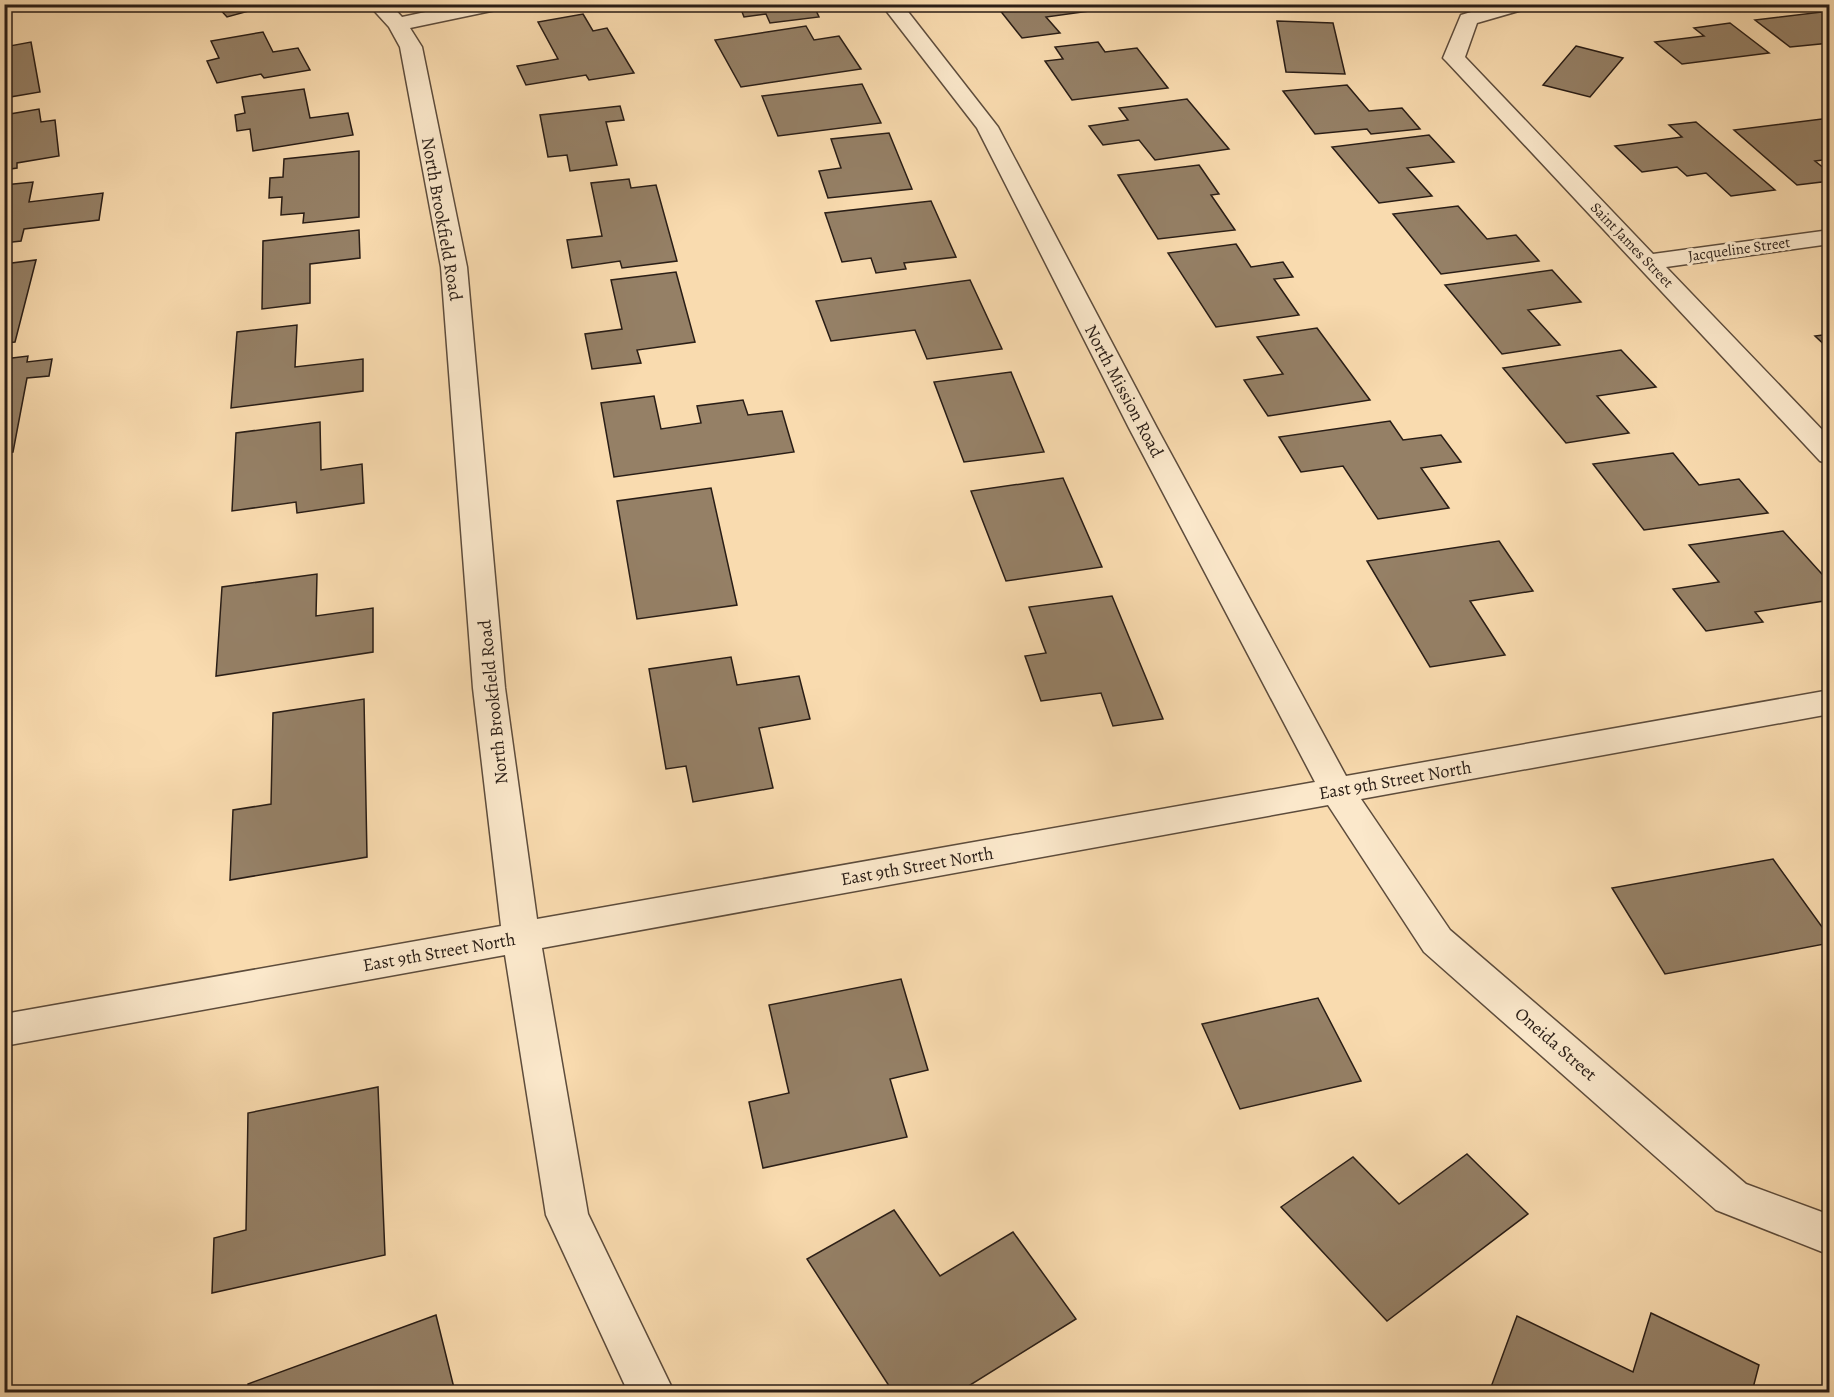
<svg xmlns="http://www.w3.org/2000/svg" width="1834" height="1397" font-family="Alegreya,serif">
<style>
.building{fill:#958066;stroke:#291d16;stroke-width:1.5}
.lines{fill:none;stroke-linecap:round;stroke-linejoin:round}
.minor-casing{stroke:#5d4c3c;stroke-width:3}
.minor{fill:#fbe8cb;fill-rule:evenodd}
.labels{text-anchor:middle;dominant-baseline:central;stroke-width:6;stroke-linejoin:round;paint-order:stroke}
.far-street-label{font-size:15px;fill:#291d16;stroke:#fbe8cb}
.street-label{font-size:18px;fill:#291d16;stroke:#fbe8cb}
</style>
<rect width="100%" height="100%" fill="#f9dbaf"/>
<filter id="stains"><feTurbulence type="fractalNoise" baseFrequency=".00333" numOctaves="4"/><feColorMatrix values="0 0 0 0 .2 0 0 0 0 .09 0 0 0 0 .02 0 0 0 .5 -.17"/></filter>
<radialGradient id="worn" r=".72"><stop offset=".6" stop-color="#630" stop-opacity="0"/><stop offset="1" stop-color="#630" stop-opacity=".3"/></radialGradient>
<g class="building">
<polygon points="215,4 274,4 227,17"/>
<polygon points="739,4 813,4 819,17 770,23 766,14 744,17"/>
<polygon points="995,4 1084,4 1090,11 1046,17 1060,33 1022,38"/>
<polygon points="1830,11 1830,43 1790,47 1755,20"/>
<polygon points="583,14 593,31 607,28 634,73 589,80 586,75 526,85 517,66 558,59 538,22"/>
<polygon points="1277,21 1333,23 1345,74 1286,72"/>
<polygon points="1730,23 1769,53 1682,64 1655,42 1704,36 1694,28"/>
<polygon points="806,26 814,40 839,36 861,69 741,87 715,40"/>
<polygon points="263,32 273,52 298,48 310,70 264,78 261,74 217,83 207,61 219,58 211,41"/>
<polygon points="31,42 40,92 4,98 4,47"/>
<polygon points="1098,42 1105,52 1137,48 1168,88 1072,100 1045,61 1063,59 1055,47"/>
<polygon points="1576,46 1623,58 1590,97 1543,85"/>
<polygon points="862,84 881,123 778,136 762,96"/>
<polygon points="1347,85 1369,111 1402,108 1420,129 1371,134 1367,129 1315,134 1283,91"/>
<polygon points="304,89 310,118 348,113 353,135 253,151 250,129 237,131 235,115 245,113 242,97"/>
<polygon points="1187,99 1229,149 1155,160 1139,140 1103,145 1089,126 1128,120 1119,108"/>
<polygon points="620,106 624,120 606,122 617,165 570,171 567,155 548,157 540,115"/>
<polygon points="39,109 41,122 55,120 59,156 17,163 17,168 4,170 4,115"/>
<polygon points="1822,119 1830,125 1830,159 1815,161 1830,173 1830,181 1797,185 1734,130"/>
<polygon points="1696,122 1775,190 1731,196 1706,173 1687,176 1677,167 1642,172 1615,146 1682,137 1669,125"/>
<polygon points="889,133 912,189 828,198 819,171 841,168 831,139"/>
<polygon points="1429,135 1454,162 1407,168 1432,196 1379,203 1332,147"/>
<polygon points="359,151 359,217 303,223 304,213 281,215 282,197 269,198 270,178 283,177 284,159"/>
<polygon points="1199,165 1219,194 1211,195 1235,230 1158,239 1118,175"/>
<polygon points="629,179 631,188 656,185 677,261 622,268 620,261 572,268 567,240 602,236 591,183"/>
<polygon points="33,182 29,202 103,193 99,220 24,229 21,241 4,243 4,185"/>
<polygon points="931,201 956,257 904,263 906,269 876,273 871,258 842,262 825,213"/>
<polygon points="1458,206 1487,239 1516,235 1539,261 1441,274 1393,214"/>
<polygon points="359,230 360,258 310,264 310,303 262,309 263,241"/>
<polygon points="1236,244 1251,267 1283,262 1293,277 1274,279 1299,315 1216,327 1168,253"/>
<polygon points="36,260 15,342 4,343 4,264"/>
<polygon points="1552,270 1581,302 1528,310 1560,345 1502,354 1445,285"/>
<polygon points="676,272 695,342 637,350 641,363 592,369 585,334 622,329 611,280"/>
<polygon points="970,280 1002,349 927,359 915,330 831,341 816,301"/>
<polygon points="297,325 295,367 363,359 363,391 231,408 237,332"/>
<polygon points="1317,328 1370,400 1268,416 1244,380 1283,374 1257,337"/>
<polygon points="1830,334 1830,350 1815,336"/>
<polygon points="1621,350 1656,387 1597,396 1629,433 1566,443 1503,368"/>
<polygon points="28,356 27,362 52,359 49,376 27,378 13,452 4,453 4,359"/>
<polygon points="1011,372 1044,452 964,462 934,382"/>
<polygon points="654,396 661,429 701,423 697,406 743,400 748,415 782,411 794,452 614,477 601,403"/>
<polygon points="1390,421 1403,440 1441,435 1461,462 1421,468 1449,508 1378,519 1343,466 1301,472 1279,437"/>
<polygon points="320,422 321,470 362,464 364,503 297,513 296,502 232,511 236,433"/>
<polygon points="1673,453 1699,485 1739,479 1768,513 1644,530 1593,464"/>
<polygon points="1063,478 1102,567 1006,581 971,491"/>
<polygon points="711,488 737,605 637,619 617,501"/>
<polygon points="1783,531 1830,583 1830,600 1755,612 1763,622 1706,631 1673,589 1719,582 1689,545"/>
<polygon points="1499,541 1533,591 1470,601 1505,655 1430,667 1367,561"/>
<polygon points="317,574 316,616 373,608 373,652 216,676 222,587"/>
<polygon points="1112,596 1163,719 1113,726 1101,693 1041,701 1025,656 1046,653 1029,607"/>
<polygon points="731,657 737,685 799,676 810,719 759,728 773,788 693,802 686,766 666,769 649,669"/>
<polygon points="364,699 367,857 230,880 233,810 271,804 273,713"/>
<polygon points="1773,859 1830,938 1830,943 1665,974 1612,888"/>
<polygon points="901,979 928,1070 890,1079 907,1137 763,1168 749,1102 789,1093 769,1005"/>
<polygon points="1318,998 1361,1081 1240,1109 1202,1024"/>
<polygon points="378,1087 385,1255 212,1293 214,1238 246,1230 248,1113"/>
<polygon points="1467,1154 1528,1214 1387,1321 1281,1207 1353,1157 1399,1204"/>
<polygon points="894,1210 940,1276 1013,1232 1076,1319 959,1392 893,1392 807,1259"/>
<polygon points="1651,1313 1759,1365 1752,1392 1502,1392 1491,1387 1517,1316 1633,1372"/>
<polygon points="436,1315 455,1392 249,1392 248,1384"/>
</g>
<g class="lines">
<g class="minor-casing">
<g id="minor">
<polygon points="368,4 390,4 402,17 463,4 506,4 503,8 496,10 410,28 422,47 467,267 505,688 537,919 1315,782 1129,428 977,128 881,4 902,4 998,127 1157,428 1346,776 1830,690 1830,714 1361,799 1450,930 1746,1184 1830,1215 1830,1255 1716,1210 1424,952 1328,805 542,948 588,1214 674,1392 628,1392 546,1215 505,955 4,1046 4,1014 501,926 473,688 441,267 400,47 389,27"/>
<polygon points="1498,4 1532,4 1529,8 1477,23 1465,57 1653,254 1830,230 1830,244 1666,267 1830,438 1830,464 1820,461 1447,62 1443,58 1461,15"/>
</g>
</g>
<use href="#minor" class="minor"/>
</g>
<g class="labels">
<g class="far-street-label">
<text transform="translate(1632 245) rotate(46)">Saint James Street</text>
<text transform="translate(1739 249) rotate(-8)">Jacqueline Street</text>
</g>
<g class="street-label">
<text transform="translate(442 219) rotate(80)">North Brookfield Road</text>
<text transform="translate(1124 391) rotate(62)">North Mission Road</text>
<text transform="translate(493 702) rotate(-96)">North Brookfield Road</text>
<text transform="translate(1395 780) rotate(-10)">East 9th Street North</text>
<text transform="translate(917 866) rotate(-10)">East 9th Street North</text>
<text transform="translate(439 952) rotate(-10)">East 9th Street North</text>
<text transform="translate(1556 1044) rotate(41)">Oneida Street</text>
</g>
</g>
<rect width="1834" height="1397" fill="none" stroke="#f9dbaf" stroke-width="24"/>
<rect x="6" y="6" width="1822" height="1385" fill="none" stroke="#291d16" stroke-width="3"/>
<rect x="12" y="12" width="1810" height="1373" fill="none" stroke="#291d16" stroke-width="1.5"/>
<rect width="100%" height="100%" filter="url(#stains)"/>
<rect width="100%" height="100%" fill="url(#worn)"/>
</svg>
